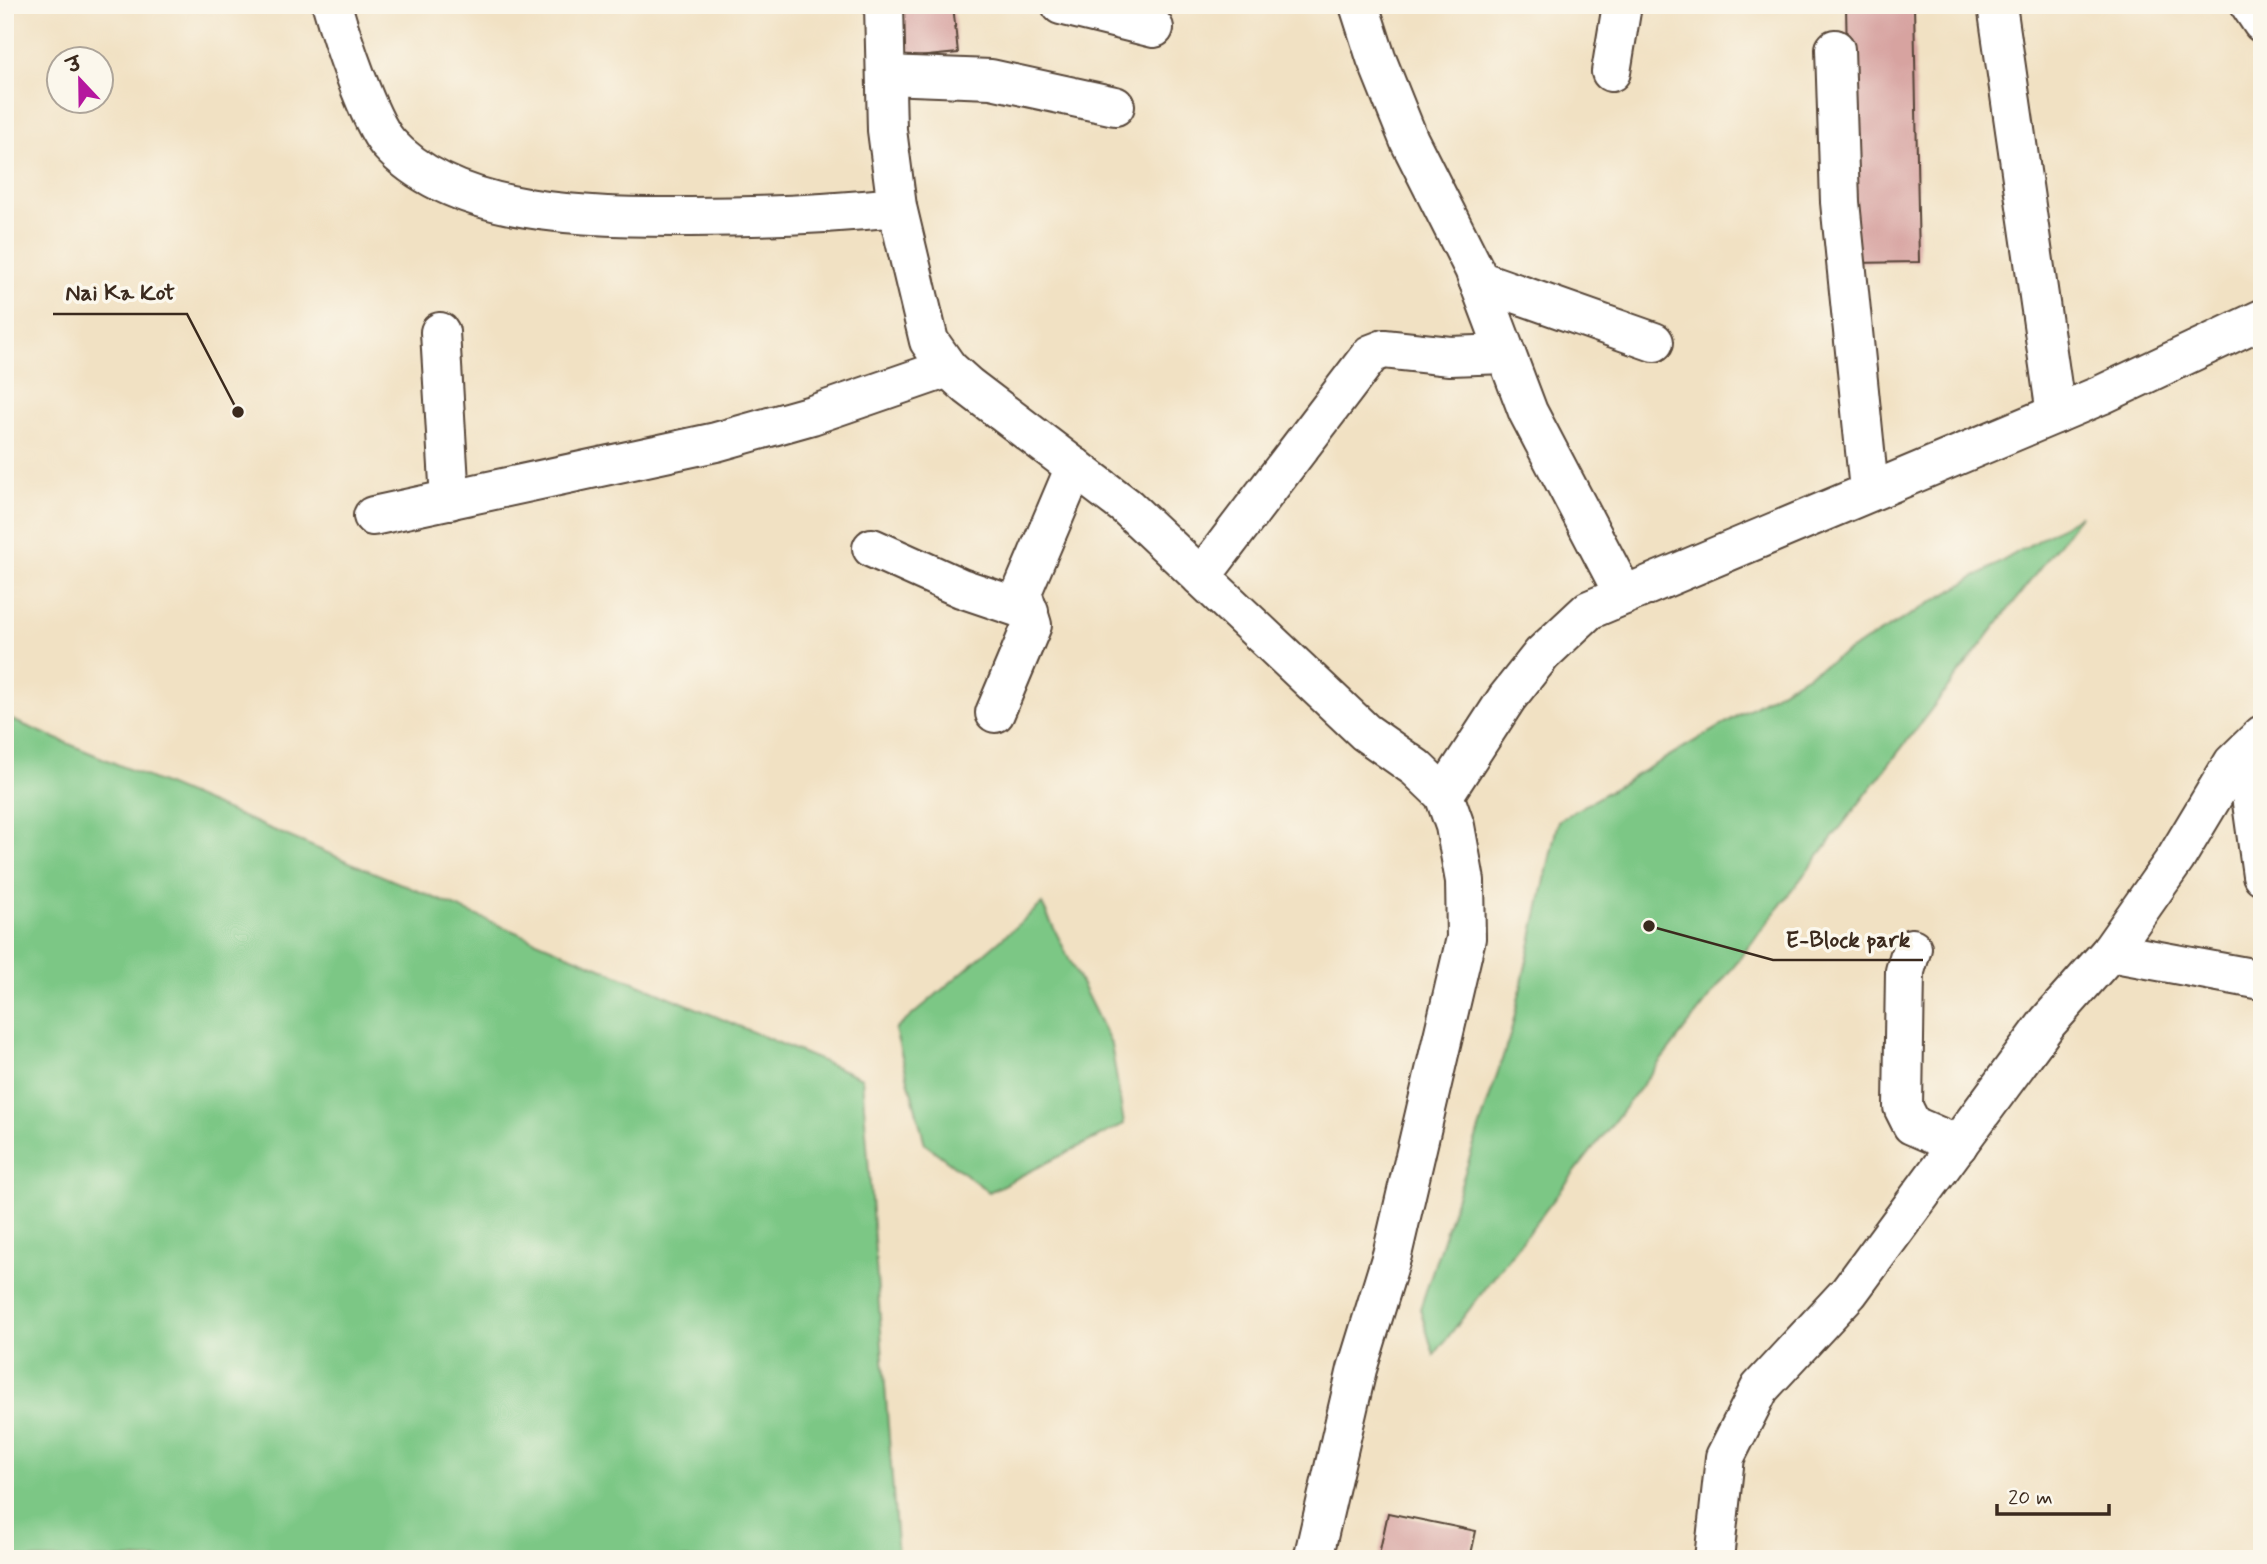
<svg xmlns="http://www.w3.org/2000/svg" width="2267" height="1564" font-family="Mynerve,'Playpen Sans Deva',sans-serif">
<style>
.green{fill:#7bc785;stroke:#5b7852;stroke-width:2}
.building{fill:#d7a3a0}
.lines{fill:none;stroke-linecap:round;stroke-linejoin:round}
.minor-casing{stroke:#564537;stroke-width:42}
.minor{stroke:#fff;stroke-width:38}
.leader{fill:none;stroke:#3b2a1e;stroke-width:2.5}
.callout-dot{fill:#3b2a1e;stroke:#fbf7ec;stroke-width:2.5}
.callout-label{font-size:23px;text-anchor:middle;font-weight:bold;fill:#3b2a1e;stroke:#fbf7ec;stroke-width:7;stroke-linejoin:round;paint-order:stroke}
</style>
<rect width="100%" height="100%" fill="#fbf7ec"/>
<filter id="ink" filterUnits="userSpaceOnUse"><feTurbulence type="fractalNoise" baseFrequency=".0143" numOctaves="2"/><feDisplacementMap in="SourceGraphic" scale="14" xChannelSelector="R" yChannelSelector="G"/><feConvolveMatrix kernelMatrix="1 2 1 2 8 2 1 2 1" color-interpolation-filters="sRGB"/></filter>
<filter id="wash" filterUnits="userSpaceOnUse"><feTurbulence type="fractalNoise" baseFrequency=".00686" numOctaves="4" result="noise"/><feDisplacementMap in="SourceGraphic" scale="28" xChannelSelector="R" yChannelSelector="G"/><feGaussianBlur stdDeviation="1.57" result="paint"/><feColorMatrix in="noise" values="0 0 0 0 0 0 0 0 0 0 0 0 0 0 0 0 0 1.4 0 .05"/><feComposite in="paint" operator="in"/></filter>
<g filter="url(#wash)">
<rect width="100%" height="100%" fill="#f1e1c3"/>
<g class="green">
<polygon points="2081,515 1434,1355 1420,1309 1511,1032 1558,821"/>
<polygon points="5,717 862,1078 898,1559 5,1559"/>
<polygon points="1042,904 1111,1044 1124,1124 989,1192 925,1144 895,1030"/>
</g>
<g id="blocks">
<g class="building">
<polygon points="891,5 953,5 958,53 897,59"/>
<polygon points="1846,5 1914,5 1919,262 1851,263"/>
<polygon points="1388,1513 1476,1531 1470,1559 1378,1559"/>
</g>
</g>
</g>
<g filter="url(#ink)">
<use href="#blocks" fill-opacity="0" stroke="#564537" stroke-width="2"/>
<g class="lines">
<g class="minor-casing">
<g id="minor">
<path d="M 332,5 C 341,37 368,119 388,143 C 456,219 597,217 690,217 C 760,217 828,214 897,207"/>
<polyline points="884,5 887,130 897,207 929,341 948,368 968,386 1127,507 1365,732 1416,768 1444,795 1455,826 1465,881 1466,938 1392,1255 1357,1369 1313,1559"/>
<polyline points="1061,5 1154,28"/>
<polyline points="1359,5 1376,58 1409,140 1474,269 1528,412 1624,595"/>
<polyline points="1997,5 2056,414"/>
<polyline points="2250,5 2262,23"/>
<polyline points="1835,49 1840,202 1869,490"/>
<polyline points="1611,72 1622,5"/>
<polyline points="886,75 991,79 1115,106"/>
<polyline points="1478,280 1654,342"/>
<polyline points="440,332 450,500"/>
<polyline points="373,516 716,442 812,415 948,368"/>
<polyline points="872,548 961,588 1029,611"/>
<polyline points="1201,577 1371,354 1384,349 1450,356 1505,354"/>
<polyline points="995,713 1032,625 1022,592 1075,467"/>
<polyline points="2245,752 2262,875"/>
<polyline points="1444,795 1507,698 1542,654 1589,610 2101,395 2262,319"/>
<polyline points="1912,948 1905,971 1903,1107 1912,1125 1958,1145"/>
<polyline points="2110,952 2262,980"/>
<polyline points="1714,1559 1725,1457 1760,1388 1849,1292 2048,1022 2110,952 2176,858 2233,763 2262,735"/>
</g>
</g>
<use href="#minor" class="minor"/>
</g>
</g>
<path class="leader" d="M238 412L187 314H53M1649 926L1773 960H1923"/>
<g class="callout-dot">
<circle cx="238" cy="412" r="7"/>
<circle cx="1649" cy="926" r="7"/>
</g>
<g class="callout-label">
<text x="120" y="300">Nai Ka Kot</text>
<text x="1848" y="947">E-Block park</text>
</g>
<rect width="2267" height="1564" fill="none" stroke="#fbf7ec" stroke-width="28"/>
<g transform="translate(80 80) rotate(338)"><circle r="33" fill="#fbf7ec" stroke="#aea59a" stroke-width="2"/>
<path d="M0-5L12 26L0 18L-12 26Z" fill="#b5179e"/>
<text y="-10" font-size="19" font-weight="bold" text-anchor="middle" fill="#3b2a1e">उ</text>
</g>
<path d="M1997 1504v10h112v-10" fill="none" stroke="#3b2a1e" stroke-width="3.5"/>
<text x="2008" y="1504" font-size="21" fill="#3b2a1e" stroke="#fbf7ec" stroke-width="5" paint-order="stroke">20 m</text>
</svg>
